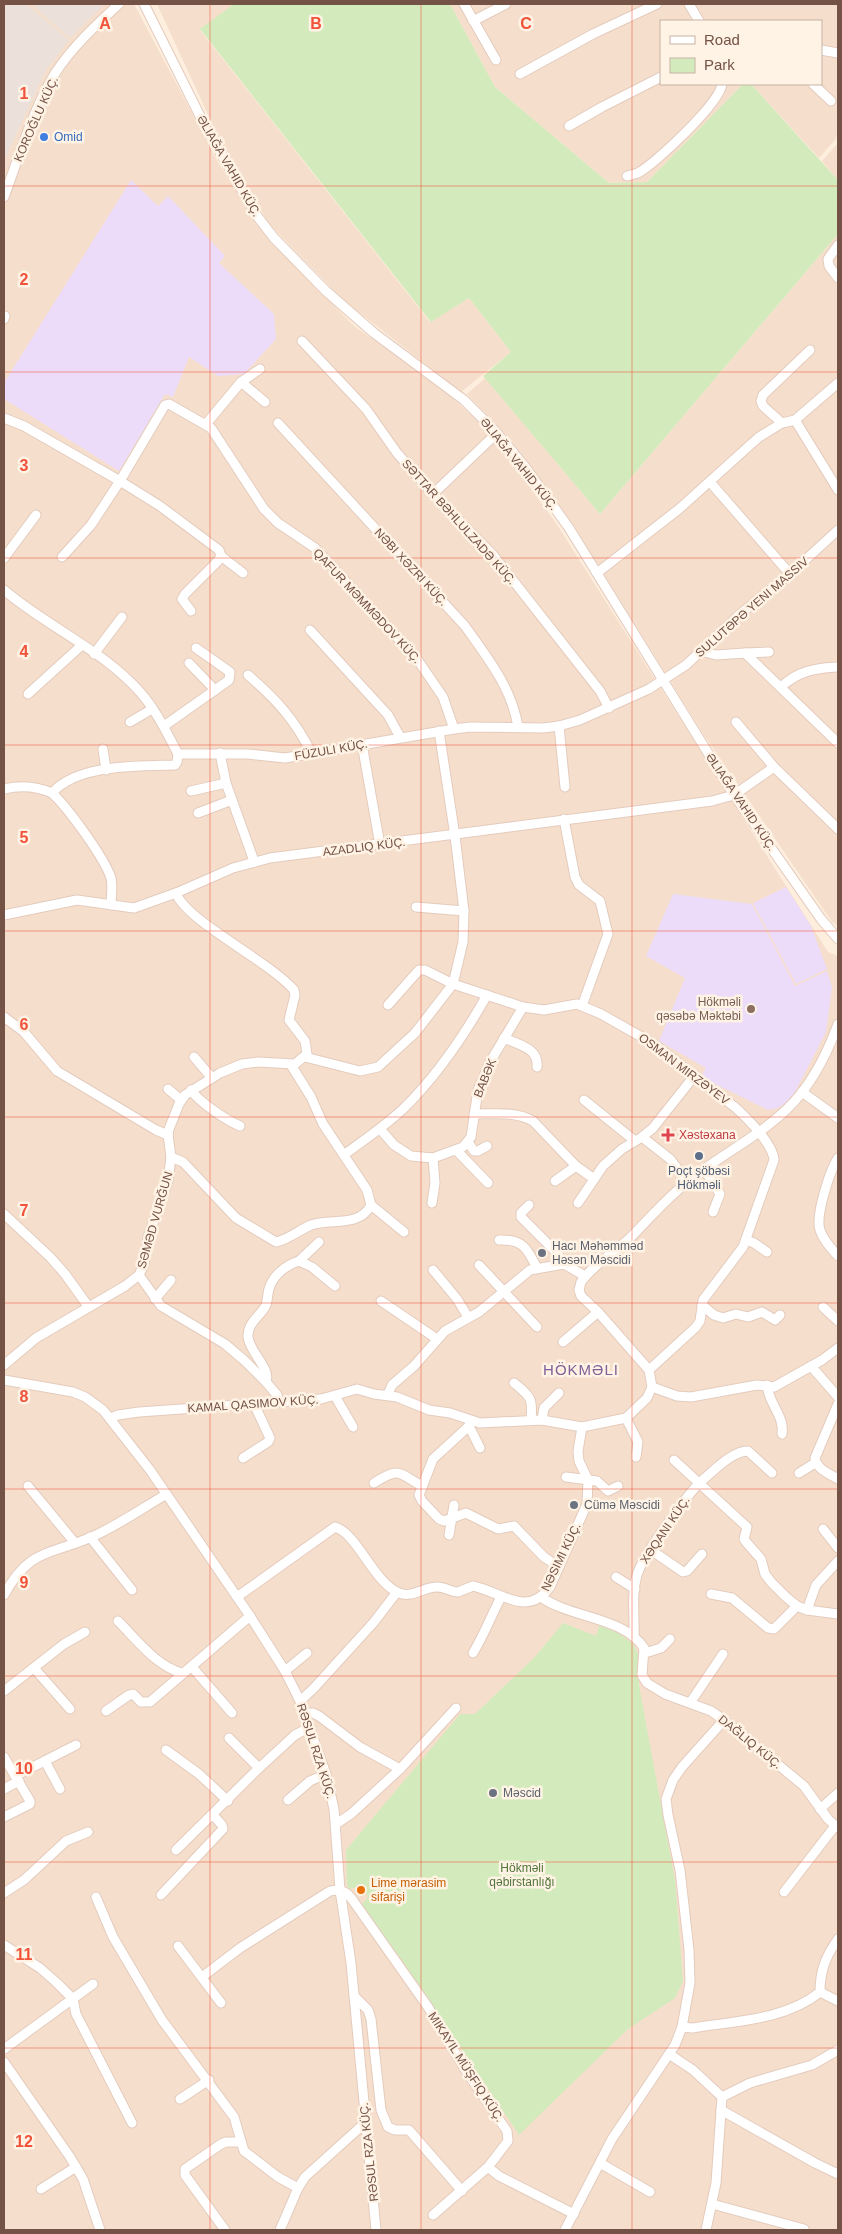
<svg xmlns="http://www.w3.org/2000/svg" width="842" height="2234" font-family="Helvetica,sans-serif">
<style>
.residential{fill:#f5dfcc}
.industrial{fill:#ebe1da}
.education{fill:#ecdbf9}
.green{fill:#d3ebbc}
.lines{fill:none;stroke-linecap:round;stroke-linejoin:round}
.minor-casing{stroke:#e4cbbd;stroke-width:11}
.minor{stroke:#fff;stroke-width:9}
.grid{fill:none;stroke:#f0533a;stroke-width:1;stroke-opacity:0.55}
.shop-dot{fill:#3f7fe0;stroke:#fff3e5;stroke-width:2}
.education-dot{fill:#8d6e63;stroke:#fff3e5;stroke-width:2}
.health-dot{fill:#e0444e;stroke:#fff3e5;stroke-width:2}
.service-dot{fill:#5c6f8a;stroke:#fff3e5;stroke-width:2}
.worship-dot{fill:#6b7280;stroke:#fff3e5;stroke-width:2}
.food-dot{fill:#e8710a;stroke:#fff3e5;stroke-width:2}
.labels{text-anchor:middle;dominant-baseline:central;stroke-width:5;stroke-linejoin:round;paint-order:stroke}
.street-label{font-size:12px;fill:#745245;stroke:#fff3e5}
.shop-label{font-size:12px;fill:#366cbe;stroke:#fff3e5;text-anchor:start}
.education-label{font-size:12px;fill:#785e54;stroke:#fff3e5;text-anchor:end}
.health-label{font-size:12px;fill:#be3a42;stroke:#fff3e5;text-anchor:start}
.service-label{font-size:12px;fill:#4e5e75;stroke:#fff3e5}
.worship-label{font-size:12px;fill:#5b616d;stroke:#fff3e5;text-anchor:start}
.park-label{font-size:12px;fill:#51753a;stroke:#fff3e5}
.food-label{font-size:12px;fill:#c56008;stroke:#fff3e5;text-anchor:start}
.quarter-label{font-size:15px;letter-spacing:1px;fill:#816099;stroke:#fff3e5}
.grid-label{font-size:16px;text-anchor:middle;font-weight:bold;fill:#f0533a;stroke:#fff3e5;stroke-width:5;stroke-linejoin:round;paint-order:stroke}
</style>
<rect width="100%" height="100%" fill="#feeede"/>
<g class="residential">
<polygon points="4,4 134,4 218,162 266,236 354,326 437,384 481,424 500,446 556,523 828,952 838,956 838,2230 4,2230"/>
<polygon points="157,4 234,4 200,30 430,322 469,298 511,352 461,392 341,298 269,224 221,143"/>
<polygon points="450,4 838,4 838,133 835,140 819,158 751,84 821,84 821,21 661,21 661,84 743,84 647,182 609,183 495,87"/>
<polygon points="838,143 838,180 822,161"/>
<polygon points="838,234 838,926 832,922 702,732 573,524 509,438 467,394 485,378 600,514"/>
</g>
<g class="industrial">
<polygon points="4,4 26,4 69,40 46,70 4,160"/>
<polygon points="31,4 105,4 70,38"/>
</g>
<g class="education">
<polygon points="131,180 158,206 168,196 225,256 219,263 274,314 276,339 244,374 218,376 189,357 173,397 165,394 119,471 4,399 4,383"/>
<polygon points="786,887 811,926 827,969 796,984 753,903"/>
<polygon points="673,894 752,904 795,986 827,971 832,987 826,1032 795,1092 787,1102 778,1108 768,1110 701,1077 706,1068 659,1041 685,978 646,956"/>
</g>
<g class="green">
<polygon points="234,4 450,4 495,87 609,183 647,182 743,84 751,84 838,180 838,234 600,514 483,376 511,352 469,298 431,322 200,29"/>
<polygon points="563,1623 596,1636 599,1626 614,1630 632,1643 638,1653 639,1684 644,1713 675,1880 683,1981 675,1998 628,2029 519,2135 438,2014 361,1905 368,1897 362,1885 350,1889 347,1886 346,1850 460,1714 475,1714 534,1658"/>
</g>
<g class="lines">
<g class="minor-casing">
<g id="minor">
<polyline points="144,4 205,126 257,216 274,238 326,291 374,333 464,400 497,433 526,468 569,528 734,795 821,919 838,939"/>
<polyline points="464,4 496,60"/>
<polyline points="689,4 699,21"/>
<polyline points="473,21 506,4"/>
<polyline points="821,50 838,53"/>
<polyline points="520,74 593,34 657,4"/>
<polyline points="813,84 831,101"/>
<polyline points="569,126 602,107 661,77"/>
<path d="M 627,176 C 631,175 635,174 638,173 C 656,163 720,103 722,84"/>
<path d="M 4,197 C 19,157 32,112 54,75 C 71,48 96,25 119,4"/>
<polyline points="838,245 828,259 829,266 838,278"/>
<polyline points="4,319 5,316"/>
<polyline points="302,341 366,409 397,453 433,494 493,555 600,691 609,708"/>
<polyline points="241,382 265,402"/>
<polyline points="4,418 24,426 120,481 165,405 169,404 211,428 264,509 278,523 315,548 417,659 443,697 454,729"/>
<polyline points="795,420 838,490"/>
<path d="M 278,423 L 465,626 C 487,657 512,688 518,727"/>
<polyline points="782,423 763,406 761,401 763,395 810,350"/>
<polyline points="206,424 241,382 260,369"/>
<polyline points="710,482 790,574"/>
<polyline points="433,494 497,433"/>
<polyline points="221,556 243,573"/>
<polyline points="62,557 91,525 120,481 160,506 219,550 221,556 218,561 185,594 182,599 191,611"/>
<polyline points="4,558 36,515"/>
<polyline points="597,573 679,509 759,437 782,423 795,420 838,383"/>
<path d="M 4,590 C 46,626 103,650 140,692 C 156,710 167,733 178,754"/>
<polyline points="310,630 388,715 400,737"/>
<polyline points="196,648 230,672 229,680 215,690"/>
<polyline points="701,651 716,655 745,653 838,743"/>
<polyline points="745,653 769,652"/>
<polyline points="94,654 122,617"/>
<path d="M 248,675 C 277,700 295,720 312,754"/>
<path d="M 781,687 C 798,671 815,668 838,667"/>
<polyline points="28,694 82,645"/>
<polyline points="130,722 152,709"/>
<polyline points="736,722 774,767 838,829"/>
<polyline points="164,726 215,690 189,663"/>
<polyline points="559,726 565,787"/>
<polyline points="362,744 380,845"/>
<polyline points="103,749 106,770"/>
<polyline points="220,753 226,783 254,861"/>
<path d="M 4,789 C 21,785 36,786 52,793 C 77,764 138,766 175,765 L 177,762 L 178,754 L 248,754 L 285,758 L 454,729 L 470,727 L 543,728 L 559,726 L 580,720 L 649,689 L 686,665 L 739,615 L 790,574 L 838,530"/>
<polyline points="191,791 226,783"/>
<path d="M 52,793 C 68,808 104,857 111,878 C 113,887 111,897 111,905"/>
<polyline points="198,813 232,800"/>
<polyline points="564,819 575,877 579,885 600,901 608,934 582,1006"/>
<polyline points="416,907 464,911"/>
<polyline points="4,915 77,900 134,908 176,893 233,868 270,858 712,801 734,795 774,767"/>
<path d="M 388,1005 L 419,970 L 425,970 L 453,984 L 523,1007 L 544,1010 L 577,1004 L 601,1014 L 654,1044 L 736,1108 C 748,1119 773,1144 774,1160 L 743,1247 L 703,1300 L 700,1321 L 696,1327 L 649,1370"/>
<polyline points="4,1017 24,1032 57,1071 156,1130 168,1135"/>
<path d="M 504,1038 C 519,1045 539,1048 537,1067"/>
<polyline points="194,1057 212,1078"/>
<polyline points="305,1057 360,1071 378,1067 415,1033 453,984 463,942 464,911 455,836 439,731"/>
<polyline points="291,1065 311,1097 323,1124 367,1190 371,1205 404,1232"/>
<polyline points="168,1089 181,1100"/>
<path d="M 191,1090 C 199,1102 226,1120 240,1126"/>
<polyline points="802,1092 838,1118"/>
<polyline points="584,1100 635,1141"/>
<path d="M 474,1114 C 494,1114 516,1111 533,1121 L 576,1166 L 594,1179"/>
<polyline points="380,1129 394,1145 411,1156 433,1158 463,1147 471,1137 478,1090 490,1062 523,1007"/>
<polyline points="642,1137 670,1159 687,1181"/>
<polyline points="468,1142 474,1151 478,1151 487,1146"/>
<polyline points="456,1150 488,1183"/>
<path d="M 345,1154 C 364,1140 385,1126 403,1109 C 437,1076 464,1036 487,995"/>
<path d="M 171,1157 L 183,1162 L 236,1218 L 276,1242 C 289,1239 299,1230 311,1225 C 331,1218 359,1228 371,1205"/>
<path d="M 838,1158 C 830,1170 815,1216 820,1230 C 823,1240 831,1248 838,1256"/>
<polyline points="704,1169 720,1194 713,1212"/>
<polyline points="555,1181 576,1166"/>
<polyline points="432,1203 435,1183 433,1158"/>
<polyline points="578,1203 603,1166 622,1149 642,1137 653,1128 695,1075"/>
<polyline points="529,1205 521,1213 521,1217 557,1253 564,1264"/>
<polyline points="4,1214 50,1257 65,1274 88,1306"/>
<path d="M 499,1240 C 523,1239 527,1248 537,1268"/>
<polyline points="746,1240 754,1243 767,1252"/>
<polyline points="299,1261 319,1242"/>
<polyline points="479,1265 537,1327"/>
<polyline points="433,1270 457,1299 468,1317"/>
<polyline points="139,1275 161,1306 225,1344 245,1361 266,1382 277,1395 279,1401"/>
<polyline points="155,1299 171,1280"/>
<polyline points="381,1301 437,1339"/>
<polyline points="702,1305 714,1315 723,1318 736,1314 748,1317 762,1312 775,1320 780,1315"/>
<polyline points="823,1307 838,1321"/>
<polyline points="563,1342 598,1312"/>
<path d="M 4,1365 L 36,1338 L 125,1286 L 139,1275 L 144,1264 L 148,1237 L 168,1181 L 171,1157 L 168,1135 L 169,1129 L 179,1104 L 185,1095 L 220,1073 L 242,1064 L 258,1062 L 295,1064 L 307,1054 L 305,1041 L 289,1020 L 295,995 L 294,990 C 269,961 186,921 176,893"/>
<polyline points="811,1366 838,1397"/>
<polyline points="4,1380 73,1392 85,1397 103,1410 150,1470 250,1616 285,1671 300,1701 326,1774 334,1809 340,1890 351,1963 376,2230"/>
<path d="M 266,1382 C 271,1368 250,1353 248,1337 C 247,1324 258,1318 265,1307 C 268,1302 267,1295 269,1289 C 273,1275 286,1265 299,1261 L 312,1267 L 335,1286"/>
<path d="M 514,1383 C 531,1397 533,1398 531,1420"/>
<path d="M 767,1385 C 768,1403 785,1416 782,1434"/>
<polyline points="652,1387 677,1396 691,1397 757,1385 774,1387 822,1360 838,1348"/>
<polyline points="388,1394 392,1385 414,1366 445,1331 479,1312 530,1270 564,1264 585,1276"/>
<polyline points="335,1396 353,1427"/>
<path d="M 838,1404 L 815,1458 C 816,1469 830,1474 838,1479"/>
<path d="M 110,1418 L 118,1415 L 139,1412 L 321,1399 L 357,1389 L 374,1394 L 397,1397 L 429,1410 L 450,1413 L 480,1423 L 542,1420 L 582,1427 L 626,1418 L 647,1398 L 652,1387 L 649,1370 L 598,1312 L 581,1296 L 579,1290 L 581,1282 C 593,1265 613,1253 629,1239 C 648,1220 665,1200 686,1183 C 718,1156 757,1138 787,1109 C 810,1087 827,1054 838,1024"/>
<polyline points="626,1418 638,1442 636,1457"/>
<polyline points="542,1420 544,1408 559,1393"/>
<polyline points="471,1422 469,1426 433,1459 419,1495 422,1501 439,1519 444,1521 466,1513 498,1529 514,1526 544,1557 559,1567"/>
<polyline points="469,1426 480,1448"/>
<polyline points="243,1458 268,1442 270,1438 254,1404"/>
<path d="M 674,1460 L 699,1483 C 712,1473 731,1451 748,1451 L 772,1473"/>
<polyline points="799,1473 815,1463"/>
<polyline points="566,1477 597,1481 608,1491 618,1486"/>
<path d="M 374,1483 C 400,1466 398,1473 422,1486"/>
<polyline points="28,1486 75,1543"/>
<polyline points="823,1529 838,1548"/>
<polyline points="449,1535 454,1505"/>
<polyline points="90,1537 132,1590"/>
<polyline points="651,1550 683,1572 687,1571 702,1554"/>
<polyline points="616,1577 635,1589"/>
<polyline points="711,1594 732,1598 768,1628 774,1629 797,1606"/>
<path d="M 4,1595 C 31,1545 53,1556 98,1534 C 121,1523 143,1508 165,1495"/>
<path d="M 237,1597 L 335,1527 C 358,1534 373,1582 399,1593 C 412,1598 422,1588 436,1587 C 444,1586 450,1592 458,1592 L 473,1586 C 501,1592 528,1618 550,1587 L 587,1504 L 588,1480 L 579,1461 L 578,1451 L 582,1427"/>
<path d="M 541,1597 C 570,1618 624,1617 644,1648 L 642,1675 L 647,1683 L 665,1694 L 711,1711 L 724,1720 L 804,1786 L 828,1819 L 838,1828"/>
<polyline points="807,1610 816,1585 838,1561"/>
<path d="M 118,1621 C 137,1640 156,1666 182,1673"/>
<path d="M 634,1637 C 635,1617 631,1595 637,1575 C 644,1553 683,1501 699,1483 L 747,1527 L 744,1539 L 746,1542 L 761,1559 L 765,1574 L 771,1582 L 786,1597 L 797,1606 L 807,1610 L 838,1614"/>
<path d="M 473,1653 C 484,1635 491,1616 501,1597"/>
<polyline points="645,1653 661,1648 670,1639"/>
<polyline points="192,1667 232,1713"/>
<polyline points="34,1668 70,1709"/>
<polyline points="285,1671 307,1653"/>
<polyline points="4,1691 64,1644 85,1632"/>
<polyline points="300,1701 314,1688 374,1622 397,1592"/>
<polyline points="690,1703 723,1654"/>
<polyline points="106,1711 129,1695 133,1694 141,1702 150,1702 250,1616"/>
<polyline points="305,1713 313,1713 319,1716 360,1747 400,1769"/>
<polyline points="229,1738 259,1768"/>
<polyline points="166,1750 199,1774 228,1801"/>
<polyline points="4,1757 30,1801 30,1804 4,1817"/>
<polyline points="45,1761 60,1789"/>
<polyline points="15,1776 76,1745"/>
<polyline points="4,1789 19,1781"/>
<polyline points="288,1800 310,1781 326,1774"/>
<polyline points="820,1809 838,1793"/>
<polyline points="336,1824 351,1814 400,1769 456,1708"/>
<polyline points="176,1850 259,1768 295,1735 310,1727"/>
<polyline points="784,1892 835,1826"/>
<polyline points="4,1893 24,1880 66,1841 88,1832"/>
<polyline points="161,1895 223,1829 222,1825 213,1815"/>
<polyline points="96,1897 113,1937 162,2020 234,2117 244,2151 278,2177 298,2188"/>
<polyline points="4,1945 40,1968 57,1983 73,1999 76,2014 132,2123"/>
<polyline points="178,1946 221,2003"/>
<path d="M 202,1977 L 240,1948 L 330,1891 C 342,1888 348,1893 354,1902 L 428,2007 L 466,2071 L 507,2131 L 508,2141 L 488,2167 L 499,2176 L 574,2214"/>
<polyline points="820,1992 838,2001"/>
<polyline points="354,1996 368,2010 371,2019 381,2110 388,2127 395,2130 409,2130 462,2191"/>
<path d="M 682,2027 L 692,2028 C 735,2021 786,2020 820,1992 C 820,1970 826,1956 838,1939"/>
<polyline points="4,2049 93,1984"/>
<polyline points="669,2054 693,2070 722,2097 750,2083 812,2065 838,2050"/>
<polyline points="4,2062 70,2157 83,2179 100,2230"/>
<polyline points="180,2099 209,2080"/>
<polyline points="721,2110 815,2163 838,2174"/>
<polyline points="600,2163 650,2192"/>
<polyline points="41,2189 76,2167"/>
<polyline points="712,2204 804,2229"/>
<polyline points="433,2215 488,2167"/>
<polyline points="225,2230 185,2175 185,2169 221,2144 226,2142 240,2142"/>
<polyline points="280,2230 298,2188 305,2177 366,2122"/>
<polyline points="565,2230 612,2139 675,2045 682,2027 690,1983 689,1950 680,1870 668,1815 666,1799 673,1780 682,1767 724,1720"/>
<polyline points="706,2230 716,2183 722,2097"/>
</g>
</g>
<use href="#minor" class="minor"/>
</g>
<path class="grid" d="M 210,4 L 210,2230M 421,4 L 421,2230M 632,4 L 632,2230M 4,186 L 838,186M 4,372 L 838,372M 4,558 L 838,558M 4,745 L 838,745M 4,931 L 838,931M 4,1117 L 838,1117M 4,1303 L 838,1303M 4,1489 L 838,1489M 4,1676 L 838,1676M 4,1862 L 838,1862M 4,2048 L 838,2048"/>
<circle class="shop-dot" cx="44" cy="137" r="5"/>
<circle class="education-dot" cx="751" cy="1009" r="5"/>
<path class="health-dot" d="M665.5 1127.5h5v5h5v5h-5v5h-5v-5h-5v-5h5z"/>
<circle class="service-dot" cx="699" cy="1156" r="5"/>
<g class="worship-dot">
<circle cx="542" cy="1253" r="5"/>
<circle cx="574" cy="1505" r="5"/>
<circle cx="493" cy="1793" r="5"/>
</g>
<circle class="food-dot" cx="361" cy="1890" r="5"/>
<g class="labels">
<g class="street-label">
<text transform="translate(36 119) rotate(-66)">KOROĞLU KÜÇ.</text>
<text transform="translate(229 166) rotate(60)">ƏLIAĞA VAHID KÜÇ.</text>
<text transform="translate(519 464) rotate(51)">ƏLIAĞA VAHID KÜÇ.</text>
<text transform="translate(459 522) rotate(48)">SƏTTAR BƏHLULZADƏ KÜÇ.</text>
<text transform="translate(411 567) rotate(47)">NƏBI XƏZRI KÜÇ.</text>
<text transform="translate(367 606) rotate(47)">QAFUR MƏMMƏDOV KÜÇ.</text>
<text transform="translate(752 607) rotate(-41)">SULUTƏPƏ YENI MASSIV</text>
<text transform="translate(331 750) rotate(-10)">FÜZULI KÜÇ.</text>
<text transform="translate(741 802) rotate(56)">ƏLIAĞA VAHID KÜÇ.</text>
<text transform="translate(364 847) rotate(-7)">AZADLIQ KÜÇ.</text>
<text transform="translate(684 1069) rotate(37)">OSMAN MIRZƏYEV</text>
<text transform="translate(485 1078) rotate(-68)">BABƏK</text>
<text transform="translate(155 1220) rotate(-74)">SƏMƏD VURĞUN</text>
<text transform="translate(253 1404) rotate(-4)">KAMAL QASIMOV KÜÇ.</text>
<text transform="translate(665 1530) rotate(-56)">XƏQANI KÜÇ.</text>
<text transform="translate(561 1557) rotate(-64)">NƏSIMI KÜÇ.</text>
<text transform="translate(750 1742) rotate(39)">DAĞLIQ KÜÇ.</text>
<text transform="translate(316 1751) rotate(72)">RƏSUL RZA KÜÇ.</text>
<text transform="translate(466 2067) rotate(57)">MIKAYIL MÜŞFIQ KÜÇ.</text>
<text transform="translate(369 2152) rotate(-96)">RƏSUL RZA KÜÇ.</text>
</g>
<g class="shop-label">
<text x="54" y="137">Omid</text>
</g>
<g class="education-label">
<text x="741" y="1002">Hökməli<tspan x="741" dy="14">qəsəbə Məktəbi</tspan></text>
</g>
<g class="health-label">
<text x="679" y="1135">Xəstəxana</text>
</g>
<g class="service-label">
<text x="699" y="1171">Poçt şöbəsi<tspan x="699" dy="14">Hökməli</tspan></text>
</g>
<g class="worship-label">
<text x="552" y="1246">Hacı Məhəmməd<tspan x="552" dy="14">Həsən Məscidi</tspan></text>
<text x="584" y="1505">Cümə Məscidi</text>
<text x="503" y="1793">Məscid</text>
</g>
<g class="park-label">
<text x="522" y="1868">Hökməli<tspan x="522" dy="14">qəbirstanlığı</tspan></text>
</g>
<g class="food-label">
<text x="371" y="1883">Lime mərasim<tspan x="371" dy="14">sifarişi</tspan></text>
</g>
<g class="quarter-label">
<text x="581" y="1369">HÖKMƏLI</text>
</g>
</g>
<g class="grid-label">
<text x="105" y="29">A</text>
<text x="316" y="29">B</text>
<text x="526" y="29">C</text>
<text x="24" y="99">1</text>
<text x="24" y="285">2</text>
<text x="24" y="471">3</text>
<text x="24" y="657">4</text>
<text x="24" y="843">5</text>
<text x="24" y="1030">6</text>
<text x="24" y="1216">7</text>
<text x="24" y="1402">8</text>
<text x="24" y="1588">9</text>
<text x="24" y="1774">10</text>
<text x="24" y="1960">11</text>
<text x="24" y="2147">12</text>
</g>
<rect width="842" height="2234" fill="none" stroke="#745245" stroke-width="10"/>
<rect x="660" y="20" width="162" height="65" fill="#fff3e5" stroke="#c7b3a5"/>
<rect x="670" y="36" width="25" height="8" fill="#ffffff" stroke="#c7b3a5"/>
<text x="704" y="45" font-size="15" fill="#745245">Road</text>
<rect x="670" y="58" width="25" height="15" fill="#d3ebbc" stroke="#c7b3a5"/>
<text x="704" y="70" font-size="15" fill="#745245">Park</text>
</svg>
